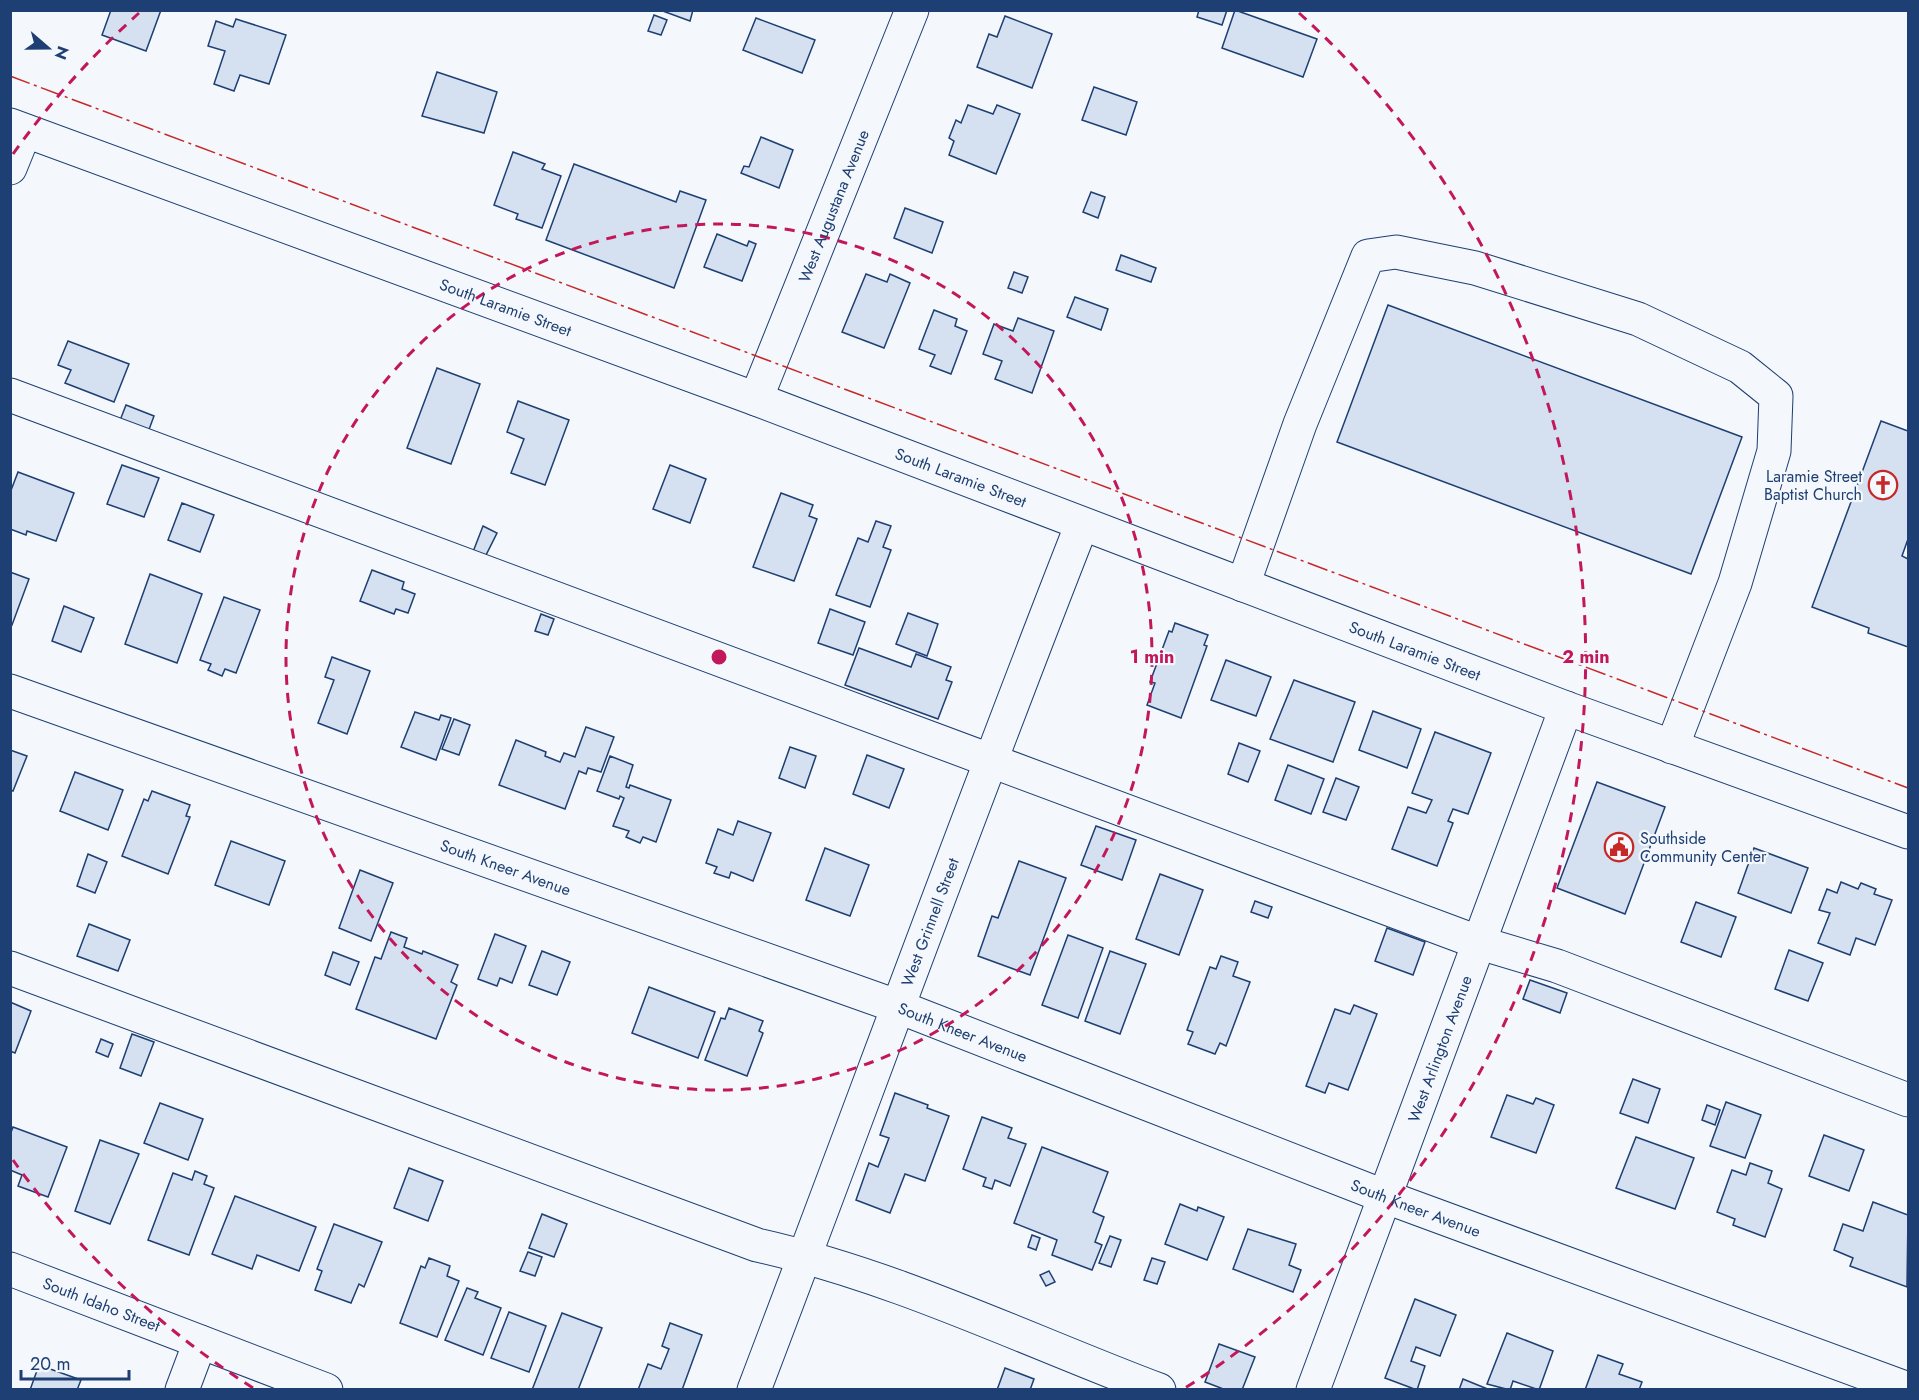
<svg xmlns="http://www.w3.org/2000/svg" width="1919" height="1400" font-family="Jost,sans-serif">
<style>
.building{fill:#d5e0f0;stroke:#1d3f73;stroke-width:1.5}
.lines{fill:none;stroke-linecap:round;stroke-linejoin:round}
.minor-casing{stroke:#1d3f73;stroke-width:35}
.minor{stroke:#f4f7fb;stroke-width:33}
.power{stroke:#c62828;stroke-width:1.5;stroke-dasharray:21 4.5 3 4.5;stroke-linecap:butt}
.ring{fill:none;stroke:#c2185b;stroke-width:3;stroke-dasharray:10 8}
.labels{text-anchor:middle;dominant-baseline:central;stroke-width:4.5;stroke-linejoin:round;paint-order:stroke}
.street-label{font-size:16px;fill:#1d3f73;stroke:#f4f7fb}
.poi-label{font-size:16px;fill:#1d3f73;stroke:#f4f7fb;text-anchor:end}
.centre{fill:#c2185b;stroke:#f4f7fb;stroke-width:3}
.ring-label{font-size:18px;text-anchor:middle;font-weight:bold;fill:#c2185b;stroke:#f4f7fb;stroke-width:4.5;stroke-linejoin:round;paint-order:stroke}
</style>
<rect width="100%" height="100%" fill="#f4f7fb"/>
<g class="building">
<polygon points="111,10 161,10 146,51 102,35"/>
<polygon points="660,10 693,10 690,21"/>
<polygon points="1199,10 1227,10 1222,25 1197,17"/>
<polygon points="1235,10 1317,39 1303,77 1222,48"/>
<polygon points="654,15 667,20 661,35 648,31"/>
<polygon points="1005,16 1052,34 1032,88 977,67 989,34 997,37"/>
<polygon points="756,18 815,40 802,73 743,50"/>
<polygon points="236,19 286,35 269,84 240,75 234,91 214,84 225,51 208,46 216,21 233,27"/>
<polygon points="437,72 497,92 484,133 422,116"/>
<polygon points="1094,87 1137,102 1126,135 1082,120"/>
<polygon points="968,105 993,114 997,105 1020,114 996,174 949,155 954,141 949,138 956,120 961,123"/>
<polygon points="761,137 793,150 779,188 741,173 744,166 749,167"/>
<polygon points="513,152 545,164 542,169 561,176 542,228 516,219 518,214 494,205"/>
<polygon points="574,164 676,202 680,191 706,200 674,288 546,240"/>
<polygon points="1091,192 1105,197 1098,218 1083,212"/>
<polygon points="905,208 943,222 932,253 894,238"/>
<polygon points="717,234 747,246 749,241 756,244 742,281 704,267"/>
<polygon points="1121,255 1156,268 1151,282 1116,270"/>
<polygon points="1014,272 1028,277 1022,293 1008,288"/>
<polygon points="866,274 887,282 890,274 910,283 884,348 842,332"/>
<polygon points="1075,297 1108,309 1101,330 1067,317"/>
<polygon points="1388,305 1742,437 1691,574 1337,442"/>
<polygon points="934,310 957,319 955,326 967,331 951,374 930,366 935,355 919,349"/>
<polygon points="1018,318 1054,331 1032,393 995,379 1002,361 983,354 994,324 1013,331"/>
<polygon points="68,341 129,364 114,402 65,383 71,370 58,365"/>
<polygon points="437,368 480,384 451,464 407,448"/>
<polygon points="518,401 569,420 545,485 511,473 524,439 507,432"/>
<polygon points="126,405 154,416 147,435 119,423"/>
<polygon points="1881,421 1908,431 1908,539 1902,556 1908,559 1908,647 1868,633 1869,628 1812,607"/>
<polygon points="122,465 159,478 144,517 107,504"/>
<polygon points="670,465 706,479 690,523 653,509"/>
<polygon points="18,472 74,493 56,541 27,531 26,535 10,529 10,493"/>
<polygon points="781,493 813,505 809,516 817,519 794,581 753,567"/>
<polygon points="182,503 214,515 200,552 168,540"/>
<polygon points="876,521 891,526 883,547 891,550 870,607 836,595 858,538 868,542"/>
<polygon points="483,526 497,533 483,561 471,557"/>
<polygon points="372,570 404,582 402,589 415,594 408,613 396,609 394,614 360,601"/>
<polygon points="10,572 29,579 12,625 10,624"/>
<polygon points="150,574 202,594 177,663 125,644"/>
<polygon points="224,597 260,610 236,673 225,669 222,676 208,670 211,664 200,660"/>
<polygon points="64,606 94,618 81,652 52,641"/>
<polygon points="830,609 865,622 853,655 818,643"/>
<polygon points="908,613 938,624 927,656 896,644"/>
<polygon points="541,614 554,619 548,635 535,631"/>
<polygon points="1175,623 1208,635 1204,645 1207,646 1181,718 1147,705 1155,683 1150,682 1169,631 1172,632"/>
<polygon points="859,648 911,667 916,654 951,667 946,680 952,682 938,719 845,685"/>
<polygon points="332,657 370,671 347,734 318,723 334,680 325,677"/>
<polygon points="1226,660 1271,677 1256,716 1211,700"/>
<polygon points="1294,680 1355,702 1333,762 1270,739"/>
<polygon points="1373,711 1421,729 1407,768 1359,750"/>
<polygon points="415,712 439,720 441,715 451,718 436,760 401,747"/>
<polygon points="454,719 470,725 459,755 442,749"/>
<polygon points="586,727 614,737 601,772 588,768 586,774 579,771 565,809 499,785 516,740 546,752 545,756 560,762 564,753 575,757"/>
<polygon points="1435,732 1491,753 1468,814 1453,809 1448,821 1453,823 1437,866 1392,849 1408,807 1426,813 1432,800 1412,793"/>
<polygon points="1239,743 1260,751 1248,782 1228,774"/>
<polygon points="790,747 816,756 805,788 779,778"/>
<polygon points="10,750 27,756 13,791 10,790"/>
<polygon points="867,755 904,769 889,808 853,794"/>
<polygon points="610,756 633,765 626,787 629,788 630,785 671,800 656,842 643,837 640,843 626,837 629,831 613,826 624,798 620,796 619,799 597,791"/>
<polygon points="1288,765 1324,779 1311,814 1275,800"/>
<polygon points="75,772 123,790 108,830 60,811"/>
<polygon points="1336,778 1359,787 1346,820 1323,812"/>
<polygon points="1597,782 1665,807 1625,914 1557,888"/>
<polygon points="152,791 190,805 186,816 190,817 168,874 122,856 144,799 148,801"/>
<polygon points="738,821 771,833 753,881 731,872 729,878 714,873 717,867 706,863 718,829 733,835"/>
<polygon points="1096,826 1136,840 1122,880 1081,865"/>
<polygon points="231,841 285,861 269,905 215,885"/>
<polygon points="825,848 869,865 850,916 806,900"/>
<polygon points="1754,848 1808,868 1791,913 1738,893"/>
<polygon points="88,854 107,862 95,893 77,886"/>
<polygon points="1019,861 1066,878 1030,975 978,956 992,916 998,918"/>
<polygon points="360,870 393,883 371,941 339,928"/>
<polygon points="1160,874 1203,890 1179,955 1136,939"/>
<polygon points="1841,882 1858,889 1861,883 1876,889 1874,894 1892,900 1875,945 1856,938 1850,955 1818,943 1830,913 1819,910 1827,889 1837,893"/>
<polygon points="1255,901 1272,907 1268,918 1251,912"/>
<polygon points="1696,902 1736,917 1721,957 1681,942"/>
<polygon points="89,924 130,940 118,971 77,956"/>
<polygon points="1387,928 1425,942 1413,975 1375,961"/>
<polygon points="391,932 407,938 404,947 422,954 423,951 458,965 451,982 457,985 436,1039 356,1009 375,957 381,959"/>
<polygon points="495,934 526,946 512,983 500,978 497,986 478,979"/>
<polygon points="1068,935 1103,948 1078,1018 1042,1005"/>
<polygon points="1789,950 1823,963 1808,1001 1775,989"/>
<polygon points="542,951 570,962 557,995 529,985"/>
<polygon points="1110,951 1146,964 1120,1034 1085,1021"/>
<polygon points="333,952 359,962 350,985 325,975"/>
<polygon points="1221,956 1238,962 1233,976 1250,982 1226,1046 1220,1043 1215,1054 1188,1044 1193,1032 1187,1030 1210,967 1216,969"/>
<polygon points="1530,980 1567,993 1560,1013 1523,999"/>
<polygon points="649,987 715,1012 698,1058 632,1033"/>
<polygon points="10,1002 31,1011 15,1053 10,1051"/>
<polygon points="1354,1005 1377,1014 1348,1090 1329,1083 1325,1093 1306,1086 1335,1009 1350,1014"/>
<polygon points="729,1008 763,1021 759,1031 763,1033 747,1076 705,1060 721,1018 725,1019"/>
<polygon points="132,1034 154,1042 141,1076 120,1068"/>
<polygon points="101,1039 113,1044 108,1057 96,1052"/>
<polygon points="1633,1079 1660,1089 1648,1123 1620,1113"/>
<polygon points="895,1093 928,1105 927,1108 949,1116 925,1181 905,1174 890,1213 856,1200 869,1163 878,1167 889,1138 880,1135"/>
<polygon points="1507,1095 1533,1104 1536,1098 1554,1105 1536,1153 1491,1137"/>
<polygon points="1726,1102 1761,1115 1745,1158 1710,1146"/>
<polygon points="160,1103 203,1119 188,1160 144,1143"/>
<polygon points="1707,1105 1720,1110 1715,1125 1702,1120"/>
<polygon points="982,1117 1012,1128 1008,1138 1026,1144 1010,1186 995,1180 992,1189 983,1186 986,1178 963,1169"/>
<polygon points="13,1127 67,1147 48,1197 18,1186 22,1175 10,1170 10,1135"/>
<polygon points="1824,1135 1864,1150 1849,1191 1809,1176"/>
<polygon points="1636,1137 1694,1158 1675,1209 1616,1188"/>
<polygon points="100,1140 139,1154 110,1224 75,1211"/>
<polygon points="1042,1147 1108,1172 1093,1212 1104,1217 1095,1242 1102,1245 1092,1270 1052,1255 1057,1240 1014,1223"/>
<polygon points="1750,1163 1772,1171 1768,1183 1782,1189 1765,1237 1733,1225 1735,1219 1717,1212 1732,1170 1746,1175"/>
<polygon points="409,1168 443,1181 428,1221 394,1208"/>
<polygon points="195,1171 207,1176 204,1184 214,1188 189,1255 148,1240 173,1173 192,1180"/>
<polygon points="235,1196 316,1227 299,1271 257,1255 252,1269 212,1254"/>
<polygon points="1873,1202 1908,1215 1907,1287 1850,1266 1853,1258 1834,1250 1843,1224 1863,1231"/>
<polygon points="1180,1204 1197,1211 1198,1207 1224,1217 1207,1260 1165,1244"/>
<polygon points="542,1214 567,1224 554,1257 529,1248"/>
<polygon points="334,1224 382,1242 364,1287 359,1284 351,1303 315,1290 322,1271 317,1269"/>
<polygon points="1248,1229 1296,1244 1289,1265 1301,1270 1293,1292 1233,1269"/>
<polygon points="1032,1235 1040,1238 1036,1250 1028,1247"/>
<polygon points="1110,1236 1121,1240 1111,1267 1099,1263"/>
<polygon points="528,1252 542,1257 535,1276 520,1271"/>
<polygon points="429,1258 450,1266 447,1276 459,1281 437,1337 400,1323 421,1266 425,1268"/>
<polygon points="1152,1258 1165,1262 1157,1284 1144,1280"/>
<polygon points="1049,1271 1055,1282 1046,1286 1040,1275"/>
<polygon points="467,1288 478,1292 475,1298 501,1308 483,1355 445,1340"/>
<polygon points="1415,1299 1456,1315 1440,1356 1416,1347 1411,1361 1425,1366 1417,1390 1385,1378"/>
<polygon points="509,1312 546,1326 529,1372 491,1358"/>
<polygon points="562,1313 602,1328 578,1390 532,1390"/>
<polygon points="670,1323 702,1335 682,1390 638,1390 648,1364 661,1369 669,1349 662,1346"/>
<polygon points="1507,1333 1553,1351 1539,1390 1513,1381 1510,1390 1487,1384"/>
<polygon points="1219,1344 1255,1357 1242,1390 1226,1390 1205,1382"/>
<polygon points="1598,1355 1623,1364 1619,1374 1642,1382 1639,1390 1585,1390"/>
<polygon points="39,1365 81,1380 77,1390 30,1390"/>
<polygon points="1005,1368 1034,1379 1030,1390 997,1390"/>
<polygon points="1463,1379 1490,1390 1459,1390"/>
</g>
<g class="lines">
<g class="minor-casing">
<g id="minor">
<path id="s1" d="M 10,125 L 756,399 L 1566,708 L 1908,832"/>
<polyline points="10,168 25,131"/>
<polyline points="10,395 1480,943 1557,966 1908,1100"/>
<path id="s2" d="M 756,399 L 912,10"/>
<polyline points="1243,585 1300,424 1368,256 1396,252 1475,268 1638,319 1740,367 1776,396 1774,451 1735,583 1672,747"/>
<path id="s3" d="M 10,691 L 899,1007 L 1386,1197 L 1908,1389"/>
<path d="M 10,968 L 757,1245 C 896,1276 1026,1340 1159,1390"/>
<path id="s4" d="M 10,1269 L 326,1390"/>
<polyline points="182,1390 200,1342"/>
<path id="s5" d="M 754,1390 C 864,1101 969,811 1082,524"/>
<path id="s6" d="M 1313,1390 L 1566,708"/>
</g>
</g>
<use href="#minor" class="minor"/>
<polyline class="power" points="10,76 1908,788"/>
</g>
<g class="ring">
<circle cx="719" cy="657" r="433"/>
<path d="M253 1388A867 867 0 0 1 13 1160M13 154A867 867 0 0 1 139 13M1299 13A867 867 0 0 1 1185 1388"/>
</g>
<defs>
<g id="church-ring" transform="scale(1.5)"><circle r="9.5" fill="#f4f7fb" stroke="#c62828" stroke-width="1.5"/><path d="M-1.2-6h2.4v3.5h3.3v2.4h-3.3V6h-2.4V-.1h-3.3v-2.4h3.3Z" fill="#c62828"/></g>
<g id="civic-ring" transform="scale(1.5)"><circle r="9.5" fill="#f4f7fb" stroke="#c62828" stroke-width="1.5"/><path d="M-.6-6.5H3V-4.5H.6V-3L4-1V1h2V6H-6V1h2V-1L-.6-3ZM-1.2 2.5V6h2.4V2.5Z" fill="#c62828"/></g>
</defs>
<g fill-rule="evenodd">
<use href="#church-ring" x="1883" y="485"/>
<use href="#civic-ring" x="1619" y="847"/>
</g>
<g class="labels">
<g class="street-label">
<text stroke="none"><textPath href="#s2" startOffset="208">West Augustana Avenue</textPath></text>
<text stroke="none"><textPath href="#s1" startOffset="528">South Laramie Street</textPath></text>
<text stroke="none"><textPath href="#s1" startOffset="1014">South Laramie Street</textPath></text>
<text stroke="none"><textPath href="#s1" startOffset="1500">South Laramie Street</textPath></text>
<text stroke="none"><textPath href="#s3" startOffset="526">South Kneer Avenue</textPath></text>
<text stroke="none"><textPath href="#s5" startOffset="500">West Grinnell Street</textPath></text>
<text stroke="none"><textPath href="#s3" startOffset="1012">South Kneer Avenue</textPath></text>
<text stroke="none"><textPath href="#s6" startOffset="364">West Arlington Avenue</textPath></text>
<text stroke="none"><textPath href="#s3" startOffset="1498">South Kneer Avenue</textPath></text>
<text stroke="none"><textPath href="#s4" startOffset="98">South Idaho Street</textPath></text>
</g>
<g class="poi-label">
<text x="1862" y="476">Laramie Street<tspan x="1862" dy="18">Baptist Church</tspan></text>
<text x="1640" y="838" text-anchor="start">Southside<tspan x="1640" dy="18">Community Center</tspan></text>
</g>
</g>
<circle cx="719" cy="657" r="9" class="centre"/>
<g class="ring-label">
<text x="1152" y="663">1 min</text>
<text x="1586" y="663">2 min</text>
</g>
<rect width="1919" height="1400" fill="none" stroke="#1d3f73" stroke-width="24"/>
<g transform="translate(48 48) rotate(110)" stroke="#f4f7fb" stroke-width="4.5" paint-order="stroke">
<path d="M0-4.5L10 22L0 15L-10 22Z" fill="#1d3f73"/>
<text y="-9" font-size="16" font-weight="bold" text-anchor="middle" fill="#1d3f73">N</text>
</g>
<path d="M21 1370v9h108v-9" fill="none" stroke="#1d3f73" stroke-width="3"/>
<text x="30" y="1370" font-size="18" fill="#1d3f73" stroke="#f4f7fb" stroke-width="4.5" paint-order="stroke">20 m</text>
</svg>
